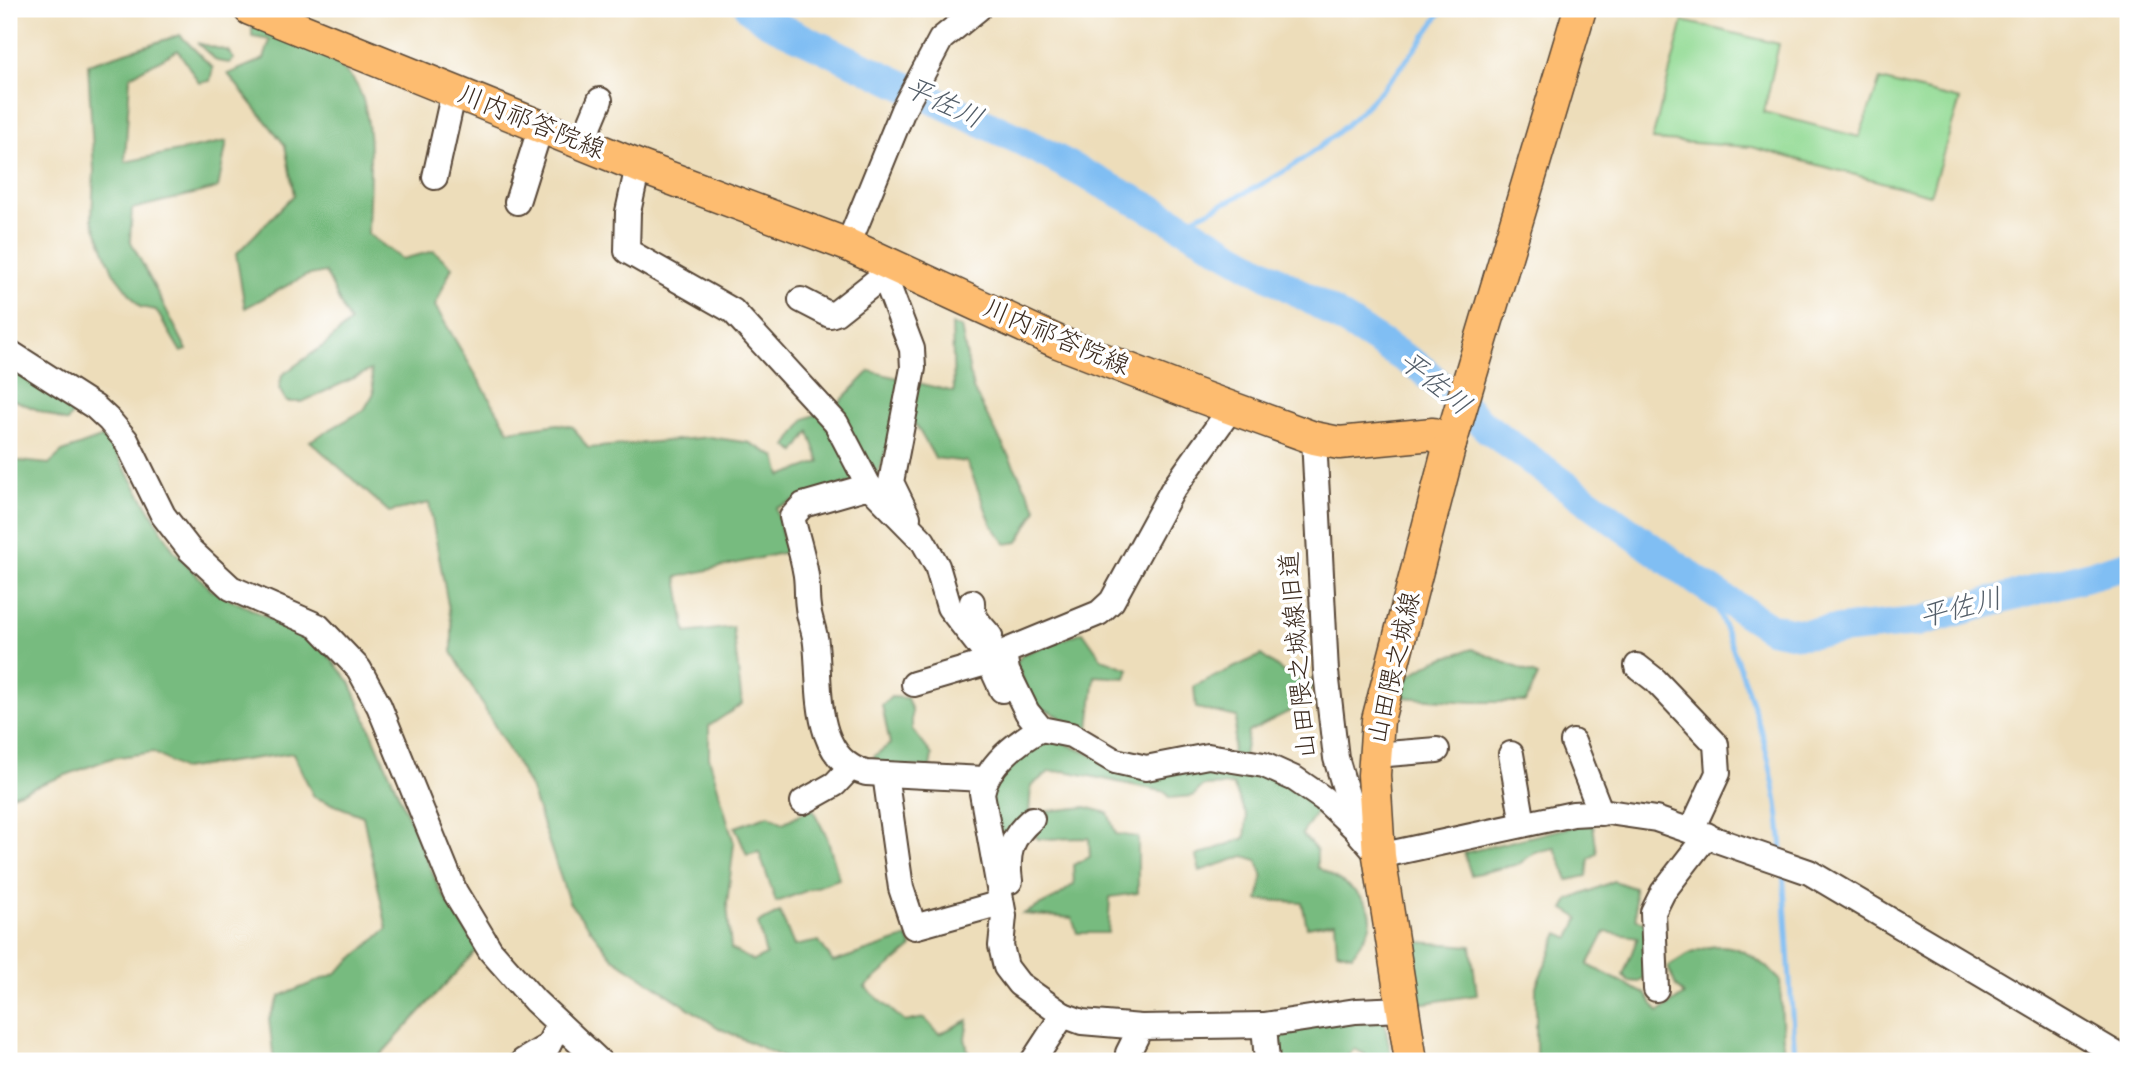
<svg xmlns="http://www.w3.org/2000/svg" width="2137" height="1070" font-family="Mynerve,'Klee One',sans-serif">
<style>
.green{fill:#94db96;stroke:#68825a;stroke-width:2}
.forest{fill:#77bb7f;stroke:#59724e;stroke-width:2}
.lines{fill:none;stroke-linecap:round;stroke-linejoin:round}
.stream{stroke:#80bef3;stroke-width:5}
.river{stroke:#80bef3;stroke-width:30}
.minor-casing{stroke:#564535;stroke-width:28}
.major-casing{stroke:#564535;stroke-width:35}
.minor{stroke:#fff;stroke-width:24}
.major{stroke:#fdbc70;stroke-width:32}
.labels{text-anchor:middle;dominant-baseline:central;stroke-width:7;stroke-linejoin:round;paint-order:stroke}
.street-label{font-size:26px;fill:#3b2a1e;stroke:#fff}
.water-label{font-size:28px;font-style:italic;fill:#535e69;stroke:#fff}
</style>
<rect width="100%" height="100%" fill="#fff"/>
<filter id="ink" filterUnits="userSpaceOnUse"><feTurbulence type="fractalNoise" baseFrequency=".0143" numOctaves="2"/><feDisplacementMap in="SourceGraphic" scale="14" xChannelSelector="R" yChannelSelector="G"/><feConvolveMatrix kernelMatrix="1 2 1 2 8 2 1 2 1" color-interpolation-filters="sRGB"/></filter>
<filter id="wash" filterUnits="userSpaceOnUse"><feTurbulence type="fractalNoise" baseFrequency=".00686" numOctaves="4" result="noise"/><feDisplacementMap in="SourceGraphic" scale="28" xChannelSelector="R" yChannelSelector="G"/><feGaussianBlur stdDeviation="1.57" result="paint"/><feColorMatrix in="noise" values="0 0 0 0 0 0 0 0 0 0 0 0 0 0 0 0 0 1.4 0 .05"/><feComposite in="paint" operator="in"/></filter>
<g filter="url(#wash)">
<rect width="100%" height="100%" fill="#edddba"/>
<polygon class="green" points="1683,21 1779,44 1764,112 1859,137 1880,80 1960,100 1930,195 1751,147 1652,140"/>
<g class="forest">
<path d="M 265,22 C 288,33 338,59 354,81 C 378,115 368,192 368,234 L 402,259 L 434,251 L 452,267 L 435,306 L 509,431 L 558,424 L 573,427 L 588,448 L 710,437 L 750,443 L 776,457 L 781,476 L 820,462 L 809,432 L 795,452 L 787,446 L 805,419 L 836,406 L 870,371 L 954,392 L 952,325 L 961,327 L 973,389 L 1037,509 L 1018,542 L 1006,544 L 992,525 L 967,462 L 935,458 L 916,425 L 895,423 L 877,477 L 829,488 L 776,508 L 786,552 L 677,577 L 686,633 L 733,627 L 742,704 L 709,726 L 709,757 L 734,843 L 727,904 L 731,949 L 753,961 L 766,955 L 758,923 L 780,912 L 794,946 L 819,941 L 833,962 L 908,937 L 912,947 L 865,987 L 905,1022 L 924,1018 L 939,1034 L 968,1020 L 965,1038 L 969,1056 L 966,1061 L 791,1061 L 719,1028 L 613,958 L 569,902 L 530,787 L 452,652 L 452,626 L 429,503 L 389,512 L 310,441 L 364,410 L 374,393 L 371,370 L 302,402 L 287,402 L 279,389 L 282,375 L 327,343 L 350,322 C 339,306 335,288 325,272 L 305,276 L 245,308 L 236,254 L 294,195 L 285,145 L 228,74 L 264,59 L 270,40 L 252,37 L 252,27 Z"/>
<polygon points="180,35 213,68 210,81 199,83 178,50 130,76 125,162 227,141 218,188 132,209 130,240 187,350 181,352 156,310 140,307 113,272 92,219 94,170 88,64"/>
<polygon points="197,43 228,51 234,59 229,63 217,61"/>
<polygon points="9,366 27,379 78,406 67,422 9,398"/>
<polygon points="106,436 174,551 211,590 284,625 327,654 350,682 440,890 478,949 375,1061 274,1061 269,1019 280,996 335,974 387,929 363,816 314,797 293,753 182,769 153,752 112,758 9,796 9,460 49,464 62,452"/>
<path d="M 1083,632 L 1102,659 L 1129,669 L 1126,678 L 1095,676 L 1088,737 C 1072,722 1052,712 1032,703 L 1016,663 L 1023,654 Z"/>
<polygon points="1472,649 1538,676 1526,702 1472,702 1401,697 1406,678 1434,661"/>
<polygon points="1261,655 1293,679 1316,681 1302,705 1248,732 1244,756 1232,755 1237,717 1196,708 1194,686"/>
<polygon points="891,697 907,698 912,711 912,729 932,755 930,767 875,765 874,756 890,744 882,705"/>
<path d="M 1042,733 L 1114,765 L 1256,766 L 1320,807 L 1302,834 L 1317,851 L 1317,867 C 1338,880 1383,900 1368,931 C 1364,940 1357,946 1353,955 L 1337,951 L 1335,922 L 1307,927 L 1302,902 L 1258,900 L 1263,877 L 1257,860 L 1244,856 L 1200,871 L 1196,856 L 1245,838 L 1247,817 L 1233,785 L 1203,786 L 1193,796 L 1169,798 L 1166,792 L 1065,771 L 1049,772 L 1031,786 L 1029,813 L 1086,807 L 1108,813 L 1116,834 L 1138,837 L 1138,893 L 1110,897 L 1108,933 L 1077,933 L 1072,918 L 1023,914 L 1057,897 L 1074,884 L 1073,865 L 1090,857 L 1089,838 L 1038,839 L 1029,827 L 998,860 L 987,782 Z"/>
<polygon points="812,808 827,837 839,879 776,902 759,852 747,855 735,827 769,815 783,823"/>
<polygon points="1579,825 1593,825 1597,853 1589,859 1587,876 1568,880 1555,848 1535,852 1519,864 1471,875 1464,853"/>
<path d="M 1614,881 L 1634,888 L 1636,918 L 1649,926 L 1646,977 L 1639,982 L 1628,981 L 1623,975 L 1638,937 L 1605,932 L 1588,965 L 1645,994 L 1659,1012 L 1684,995 L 1676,986 L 1668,967 C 1714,934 1742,941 1780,980 L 1784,1061 L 1536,1061 L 1536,986 L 1559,933 L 1570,938 L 1579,918 L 1564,909 L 1569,900 Z"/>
<polygon points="1404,941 1471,946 1477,995 1417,1004"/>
<polygon points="1383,1014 1392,1061 1362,1061 1365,1054 1354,1049 1344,1060 1273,1061 1269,1029"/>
</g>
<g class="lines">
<g class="stream">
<path d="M 1179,225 C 1206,212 1234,199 1260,185 C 1337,145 1397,80 1443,9"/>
<path d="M 1710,590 C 1744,676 1779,762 1782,856"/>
<polyline points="1783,869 1795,1061"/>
</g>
<polyline class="river" points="750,9 770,23 1024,142 1164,216 1322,306 1422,369 1487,428 1700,583 1770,628 1801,634 1917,622 2128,565"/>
</g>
</g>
<g filter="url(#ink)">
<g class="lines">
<g class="minor-casing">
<g id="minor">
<polyline points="582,143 600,100"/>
<polyline points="638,166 628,212 627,251 733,311 836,423 869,486"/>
<polyline points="435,177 454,91"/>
<polyline points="517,202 541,126"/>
<polyline points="848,245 903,110 941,39 978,9"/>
<polyline points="887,263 884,275 912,349 913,368 891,482 908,517"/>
<polyline points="801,300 830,315 836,313 884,275"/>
<polyline points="9,352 95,407 109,420 126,440 163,515 190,550 231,588 318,626 359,669 379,706 455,892 490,950 535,1001 599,1061"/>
<polyline points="1232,407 1172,491 1112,601 1099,613 1004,652 1007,671 1027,712 1041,729 1071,735 1115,761 1146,768 1208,756 1264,765 1295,779 1324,799 1358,831"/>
<polyline points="1314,438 1326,672 1336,758 1358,832 1379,856 1573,814 1608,812 1656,819 1809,872 2128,1061"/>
<path d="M 972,602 C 971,617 981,625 990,636"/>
<polyline points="1637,666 1655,680 1716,744 1718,773 1691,831"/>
<polyline points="914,684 989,662"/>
<path d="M 1041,729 C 1018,741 986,766 982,793 L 1004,916 L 1001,946 L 1006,967 L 1019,984 L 1063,1015"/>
<polyline points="1573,742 1601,813"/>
<polyline points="1511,754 1523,824"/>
<polyline points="1375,755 1437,750"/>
<polyline points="885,774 901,888 914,927 1001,903"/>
<path d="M 984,779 L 866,773 C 812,758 821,688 816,644 C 815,631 809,619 808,607 C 806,595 808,582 805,570 C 802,552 796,535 792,517 L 803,505 L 869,486 L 923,541 L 937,566 L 949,607 L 985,653 L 1002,690"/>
<polyline points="803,802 835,784 849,769"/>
<path d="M 1010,881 C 1006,853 1011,837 1032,819"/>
<polyline points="1656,989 1653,912 1663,892 1707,835"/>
<polyline points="1128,1053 1141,1027 1264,1025"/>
<polyline points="523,1061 548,1046 559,1024"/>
<polyline points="1033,1061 1063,1015 1082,1022 1141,1027"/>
<polyline points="1267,1061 1264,1025 1356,1011 1403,1009"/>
</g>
</g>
<g class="major-casing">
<g id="major">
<polyline points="250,9 638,166 848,245 1058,342 1193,394 1314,438 1339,443 1433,434 1450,444"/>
<polyline points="1411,1061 1379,856 1374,775 1378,720 1450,444 1580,9"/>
</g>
</g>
<use href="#minor" class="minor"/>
<use href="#major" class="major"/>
</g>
</g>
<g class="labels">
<g class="street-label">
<text transform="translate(531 123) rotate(22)">川内祁答院線</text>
<text transform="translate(1056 338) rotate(23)">川内祁答院線</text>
<text transform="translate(1299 655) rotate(-95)">山田隈之城線旧道</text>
<text transform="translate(1395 668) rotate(-77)">山田隈之城線</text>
</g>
<g class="water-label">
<text transform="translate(943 104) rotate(25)">平佐川</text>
<text transform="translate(1434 384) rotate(39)">平佐川</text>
<text transform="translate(1961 609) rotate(-14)">平佐川</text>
</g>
</g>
<rect width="2137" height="1070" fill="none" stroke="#fff" stroke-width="35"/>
</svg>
